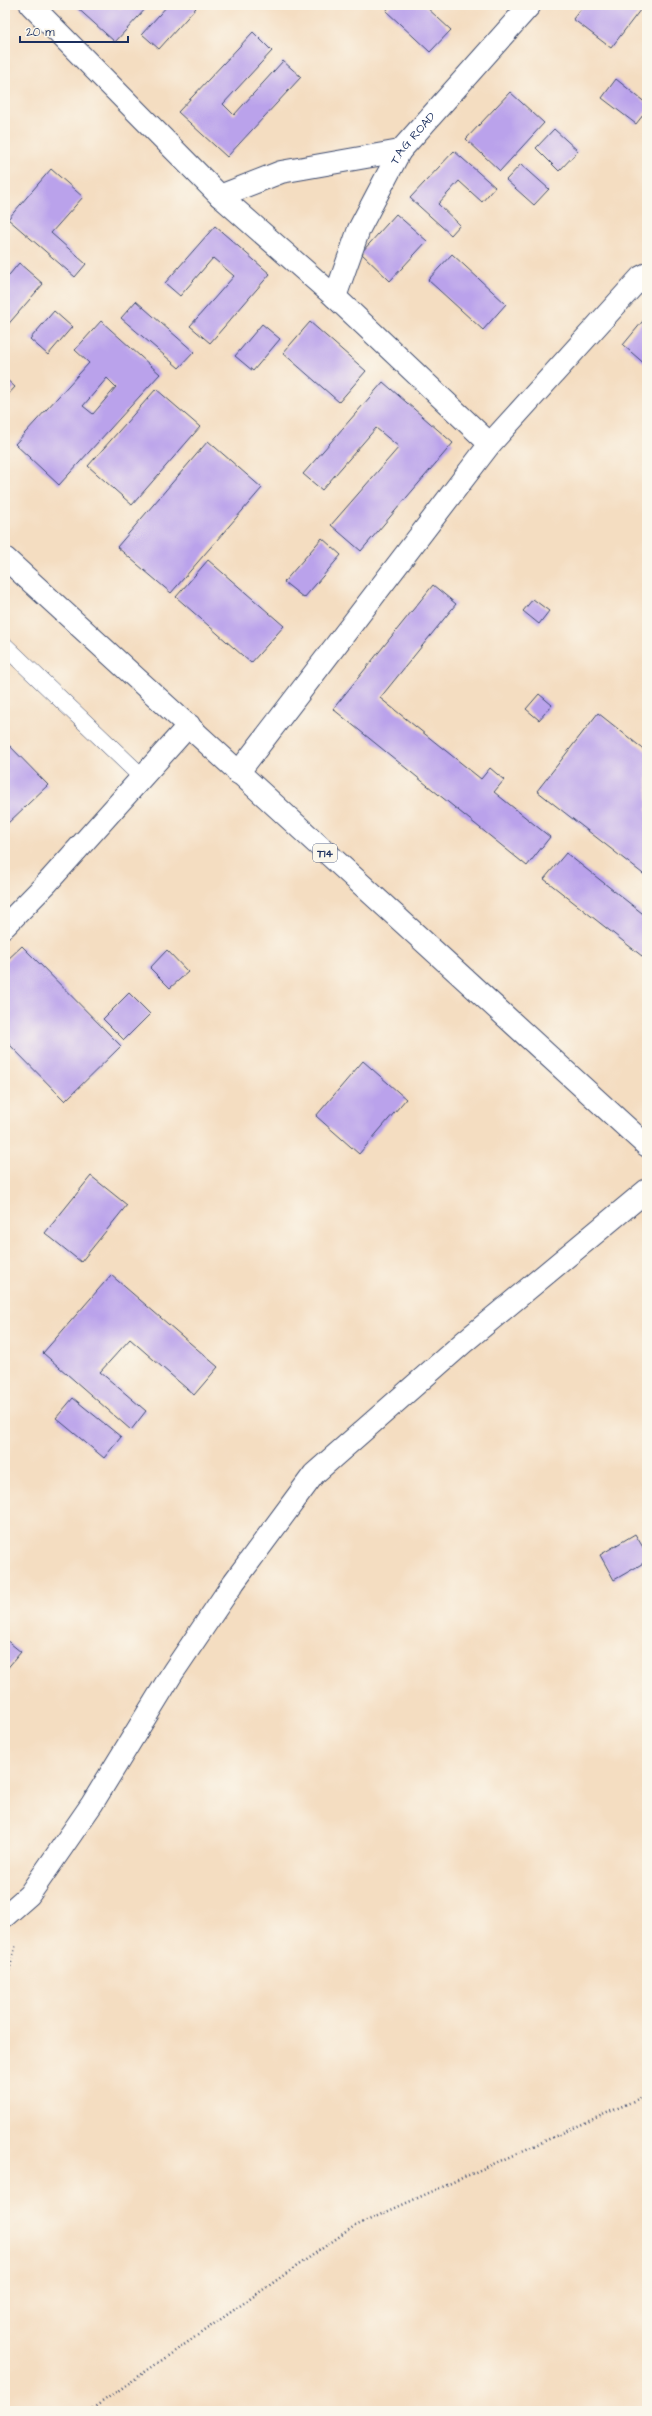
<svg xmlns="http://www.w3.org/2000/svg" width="652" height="2416" font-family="'Architects Daughter',sans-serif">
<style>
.building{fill:#baa2eb;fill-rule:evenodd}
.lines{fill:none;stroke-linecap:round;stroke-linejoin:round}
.lane-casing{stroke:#3c496d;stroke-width:18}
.street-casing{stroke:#3c496d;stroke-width:24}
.highway-casing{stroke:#3c496d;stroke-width:24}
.path{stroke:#3c496d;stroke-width:2.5;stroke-dasharray:1 3;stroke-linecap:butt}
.lane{stroke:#fff;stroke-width:17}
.street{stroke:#fff;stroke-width:22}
.highway{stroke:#fff;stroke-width:22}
.labels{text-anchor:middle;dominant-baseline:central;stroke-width:4;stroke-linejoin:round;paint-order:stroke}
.shield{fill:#fbf7ec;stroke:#5e6b89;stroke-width:1}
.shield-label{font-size:11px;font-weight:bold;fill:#1b2f5e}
.street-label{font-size:12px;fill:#1b2f5e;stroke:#fbf7ec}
</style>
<rect width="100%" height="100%" fill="#fbf7ec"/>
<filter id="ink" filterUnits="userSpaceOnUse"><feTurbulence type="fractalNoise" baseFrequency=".025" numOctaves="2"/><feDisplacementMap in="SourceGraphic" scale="8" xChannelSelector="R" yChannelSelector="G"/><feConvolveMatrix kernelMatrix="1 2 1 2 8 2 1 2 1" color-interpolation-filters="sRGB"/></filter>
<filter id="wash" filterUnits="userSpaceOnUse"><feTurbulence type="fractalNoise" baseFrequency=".012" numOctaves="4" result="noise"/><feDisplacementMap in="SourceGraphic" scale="16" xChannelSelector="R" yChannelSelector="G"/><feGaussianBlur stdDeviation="0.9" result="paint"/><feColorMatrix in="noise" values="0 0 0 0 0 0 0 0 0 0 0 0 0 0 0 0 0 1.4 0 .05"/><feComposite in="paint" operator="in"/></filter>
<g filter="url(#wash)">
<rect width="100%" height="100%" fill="#f4ddc1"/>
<g id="blocks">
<g class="building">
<polygon points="74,5 116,5 120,9 124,5 149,5 115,42"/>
<polygon points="168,5 192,5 196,8 159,49 142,34"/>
<polygon points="391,5 424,5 451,30 430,52 386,11"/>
<polygon points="584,5 644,5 611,48 573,19"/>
<polygon points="253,32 272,51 223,104 234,115 283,61 301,77 227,157 178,112"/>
<polygon points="616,79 647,104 647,110 636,124 602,98"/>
<polygon points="510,92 544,123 500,171 466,139"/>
<polygon points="554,129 578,151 559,171 536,148"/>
<polygon points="454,151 495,187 482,202 459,181 438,204 460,225 451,235 410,198"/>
<polygon points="521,164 549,189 534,205 506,180"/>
<polygon points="51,169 83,197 51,233 86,264 75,277 8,219"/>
<polygon points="396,214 427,241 390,281 361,253"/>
<polygon points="215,226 270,274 210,343 190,326 234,276 213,258 180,296 165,283"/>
<polygon points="452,254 506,304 483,330 428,280"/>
<polygon points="19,263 43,284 5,328 5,280"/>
<polygon points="136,301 194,352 179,368 121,318"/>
<polygon points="54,311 72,327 48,355 30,339"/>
<polygon points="647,316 647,366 623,345"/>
<path d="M 101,321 L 160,374 L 59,485 L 15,444 L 89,363 L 75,350 ZM 107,378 L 116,387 L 93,414 L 83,406 Z"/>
<polygon points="310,322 366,371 339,402 283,353"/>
<polygon points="262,324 280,339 253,371 235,356"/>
<polygon points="5,378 15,387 5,398"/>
<polygon points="383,382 453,443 361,551 331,525 399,447 376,428 322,490 303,474"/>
<polygon points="156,389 200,427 132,505 88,466"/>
<polygon points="208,441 262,488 171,593 117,547"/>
<polygon points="322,538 341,555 304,598 284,582"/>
<polygon points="208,560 284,626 251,663 176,597"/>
<polygon points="433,585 456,604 380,698 481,779 490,768 504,780 494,792 550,837 527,866 333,709"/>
<polygon points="533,599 549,611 539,624 523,611"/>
<polygon points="539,694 552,705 539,720 526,709"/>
<polygon points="598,713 647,752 647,877 537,791"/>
<polygon points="5,741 48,785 7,824 5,822"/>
<polygon points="566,853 647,917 647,960 544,879"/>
<polygon points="22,946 121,1046 65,1101 5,1040 5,962"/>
<polygon points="167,950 188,972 170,988 150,968"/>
<polygon points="129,993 150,1014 124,1040 103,1019"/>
<polygon points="363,1061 406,1099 359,1154 316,1116"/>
<polygon points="91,1176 127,1205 81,1262 45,1233"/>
<polygon points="111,1275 218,1367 194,1395 130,1339 100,1372 146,1411 131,1430 43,1353"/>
<polygon points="73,1398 121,1437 104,1458 56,1418"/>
<polygon points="635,1534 647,1554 647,1561 614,1580 600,1555"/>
<polygon points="5,1639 21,1652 5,1671"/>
</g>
</g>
</g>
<g filter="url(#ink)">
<use href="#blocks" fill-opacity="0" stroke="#3c496d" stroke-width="1"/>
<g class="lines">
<g class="lane-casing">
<polyline id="lane" points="5,646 142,777"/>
</g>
<g class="street-casing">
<g id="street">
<polyline points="31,5 220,196 335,297 490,444"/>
<polyline points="220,196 281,172 400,151"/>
<path id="s1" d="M 335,297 L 359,229 L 400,151 L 530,5"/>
<polyline points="238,773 490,444 641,277 647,274"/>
<polyline points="5,926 48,882 189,725"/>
<polyline points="5,1916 29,1895 92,1804 173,1672 234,1582 314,1474 464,1342 647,1190"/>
</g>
</g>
<g class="highway-casing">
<polyline id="highway" points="5,558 647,1146"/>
</g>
<g class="path">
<polyline points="5,1986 16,1944"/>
<polyline points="89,2411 353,2227 647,2095"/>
</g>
<use href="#lane" class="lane"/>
<use href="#street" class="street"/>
<use href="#highway" class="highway"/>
</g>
</g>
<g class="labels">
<rect class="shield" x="313" y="844" width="24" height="18" rx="3"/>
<g class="shield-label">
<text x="325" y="853">T14</text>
</g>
<g class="street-label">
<text stroke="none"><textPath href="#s1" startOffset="178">T.A.G ROAD</textPath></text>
</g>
</g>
<rect width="652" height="2416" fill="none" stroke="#fbf7ec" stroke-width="20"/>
<path d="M20 36v6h108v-6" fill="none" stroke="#1b2f5e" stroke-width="2"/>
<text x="26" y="36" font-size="12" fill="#1b2f5e" stroke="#fbf7ec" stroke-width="3" paint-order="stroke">20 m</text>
</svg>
